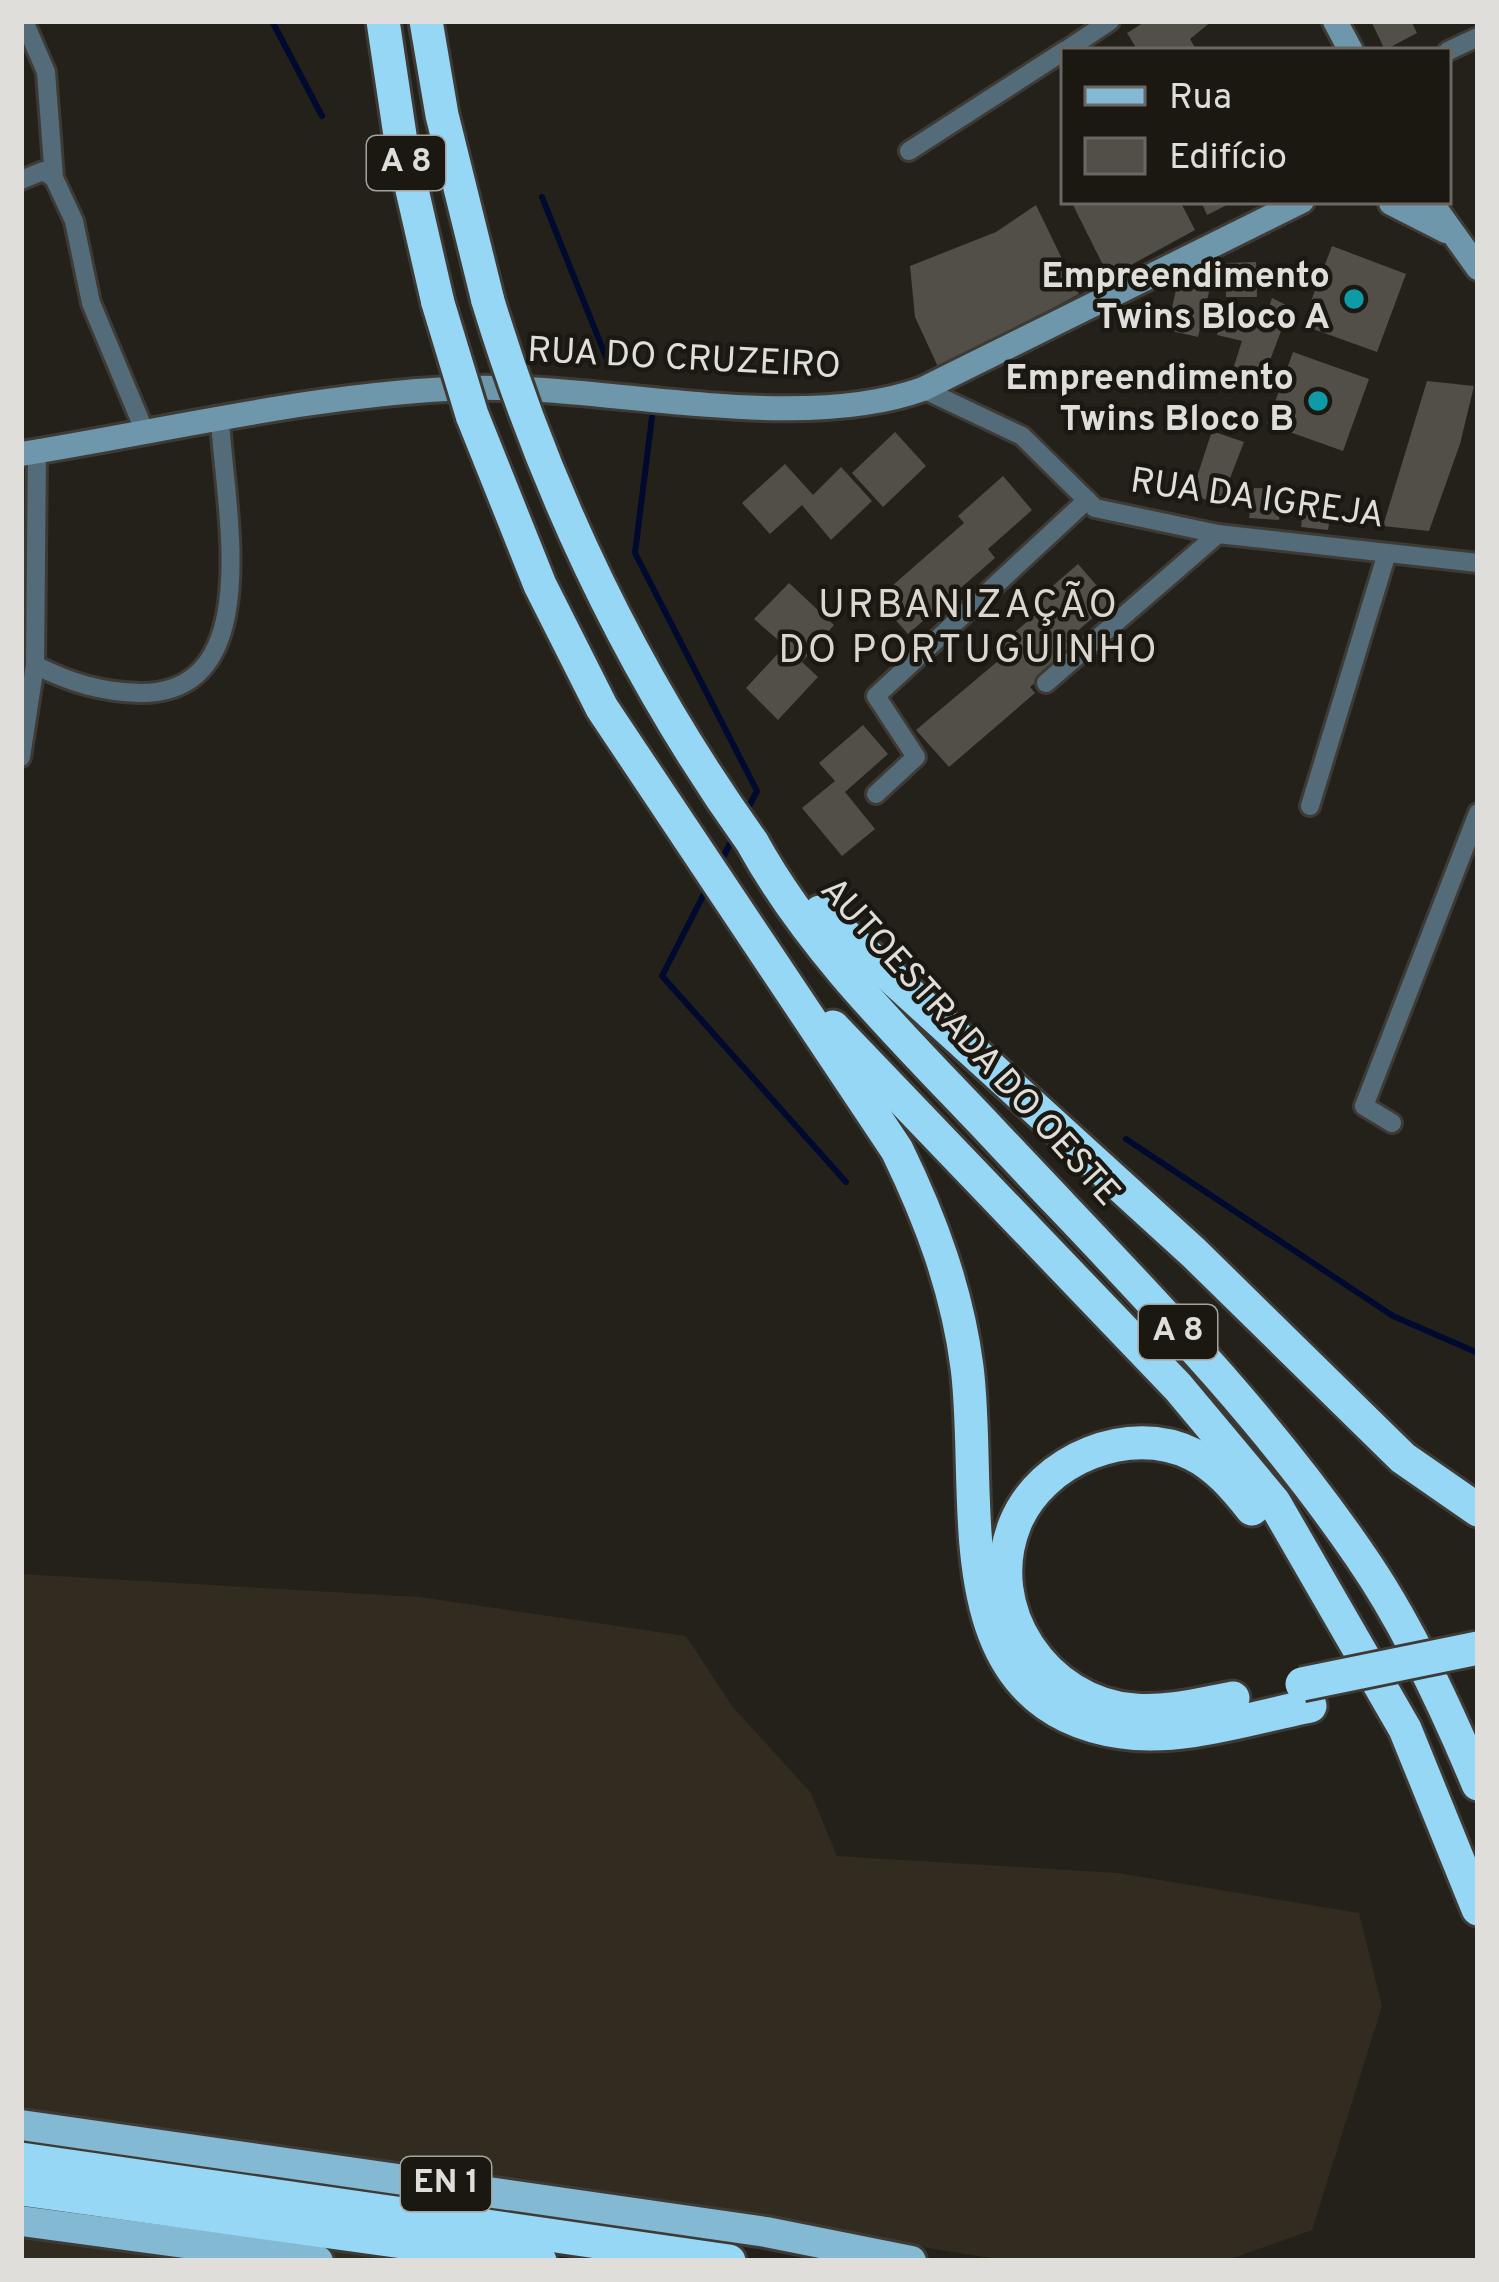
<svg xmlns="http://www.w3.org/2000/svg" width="1499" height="2282" font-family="Overpass,sans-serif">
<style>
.built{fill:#312b20}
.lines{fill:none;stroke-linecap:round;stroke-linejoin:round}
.stream{stroke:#00092e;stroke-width:6}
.building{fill:#524e48}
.street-casing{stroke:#3e3b36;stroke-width:24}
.secondary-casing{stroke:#3e3b36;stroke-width:30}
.primary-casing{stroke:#3e3b36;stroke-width:36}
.highway-casing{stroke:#3e3b36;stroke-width:39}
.street{stroke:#546c79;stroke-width:18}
.secondary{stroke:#6f97ac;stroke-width:24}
.primary{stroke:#84b9d3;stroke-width:30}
.highway{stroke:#97d7f6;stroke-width:33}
.highway-bridge-casing{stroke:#3e3b36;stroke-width:39;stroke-linecap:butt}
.highway-bridge{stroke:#97d7f6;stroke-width:33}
.culture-dot{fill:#0f9aa8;stroke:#1b1812;stroke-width:4.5}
.labels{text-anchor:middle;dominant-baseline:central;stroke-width:9;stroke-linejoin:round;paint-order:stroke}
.shield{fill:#1b1812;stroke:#a5a39e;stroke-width:3}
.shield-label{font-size:33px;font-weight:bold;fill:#e0deda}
.poi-label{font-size:36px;font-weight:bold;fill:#e0deda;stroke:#1b1812;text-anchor:end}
.street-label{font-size:36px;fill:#e0deda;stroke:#1b1812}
.neighbourhood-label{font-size:39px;letter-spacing:3px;fill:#dbd7cf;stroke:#1b1812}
</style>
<rect width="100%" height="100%" fill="#24211b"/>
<polygon class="built" points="21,1574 419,1597 686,1636 732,1706 811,1793 837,1856 1117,1873 1359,1913 1382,2006 1312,2230 1225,2261 1009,2261 400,2163 382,2261 21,2261"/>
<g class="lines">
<g class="stream">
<polyline points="272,21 322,116"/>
<polyline points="542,197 606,357"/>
<polyline points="652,417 635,553 757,791 746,812"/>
<polyline points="719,865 735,834"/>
<polyline points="707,888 662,976 846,1182"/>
<polyline points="1126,1139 1393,1316 1478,1353"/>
</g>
</g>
<g class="building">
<polygon points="1146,21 1212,21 1190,39 1197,51 1138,51 1127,33"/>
<polygon points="1371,21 1411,21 1417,33 1385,50"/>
<polygon points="1071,201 1180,201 1195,230 1109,277"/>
<polygon points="1201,201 1235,201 1207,215"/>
<polygon points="1036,205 1079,294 939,369 915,317 910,266 996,232"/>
<polygon points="1332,246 1406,274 1377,352 1302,325"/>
<polygon points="1256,262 1257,297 1226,297 1226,263"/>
<polygon points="1178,281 1210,288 1198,337 1167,330"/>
<polygon points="1272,298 1290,307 1263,379 1234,366 1242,341 1217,335 1223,314 1265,319"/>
<polygon points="1293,352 1369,379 1343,451 1267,424"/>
<polygon points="1427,381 1474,386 1460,444 1429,531 1383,526"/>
<polygon points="1212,431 1244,442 1220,504 1191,495"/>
<polygon points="895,432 926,466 883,507 852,473"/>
<polygon points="785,464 813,495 841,467 872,501 831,540 802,505 770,534 742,503"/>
<polygon points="1003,476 1032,510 988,549 995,558 908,634 877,599 964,523 958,516"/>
<polygon points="1254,488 1284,489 1279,520 1249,518"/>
<polygon points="1305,491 1334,495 1328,530 1301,527"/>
<polygon points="1078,564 1111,602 1066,641 1072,652 1030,687 1035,693 949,767 916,730 1004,656 997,647 1040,611 1033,603"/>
<polygon points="789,583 834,625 802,662 818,677 778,720 746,688 785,646 754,619"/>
<polygon points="863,725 888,754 845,792 875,829 842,856 802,808 835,781 819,763"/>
</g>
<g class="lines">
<g class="street-casing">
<g id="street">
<polyline points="24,21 46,72 54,178 74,221 91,303 145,432"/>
<polyline points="1065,51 1110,21"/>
<polyline points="1448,51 1478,37"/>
<polyline points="909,151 1064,51"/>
<polyline points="21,180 43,171 54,178"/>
<polyline points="923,389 1022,436 1095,508 1218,534 1478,563"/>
<path d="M 37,451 L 35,665 C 71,683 101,692 141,693 C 268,693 224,504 220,420"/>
<polyline points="1046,683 1218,534"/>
<polyline points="21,757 35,665"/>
<polyline points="876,794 916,757 876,696 1087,500"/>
<polyline points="1310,806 1387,553"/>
<polyline points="1392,1123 1364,1106 1478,813"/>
</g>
</g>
<g class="secondary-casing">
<g id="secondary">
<polyline points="1335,21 1351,51"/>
<polyline points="1430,201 1478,268"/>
<polyline points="1391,203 1446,231"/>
<path d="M 21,454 C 169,430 320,393 470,388 C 607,384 795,435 923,389 L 1302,201"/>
</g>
</g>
<g class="primary-casing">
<g id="primary">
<polyline points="21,2125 766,2232 911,2261"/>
<polyline points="21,2221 318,2261"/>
</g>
</g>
<g class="highway-casing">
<g id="highway">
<polyline points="383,21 401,142 438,303"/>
<polyline points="426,21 442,115 488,301"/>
<path d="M 472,415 L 540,585 L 602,708 L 897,1150 C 931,1220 957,1290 967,1367 C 984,1497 938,1705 1121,1732 C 1182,1741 1250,1718 1310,1706"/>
<path d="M 752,842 C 812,951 905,1040 990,1130 C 1118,1267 1255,1401 1361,1557 C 1408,1625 1446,1707 1478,1784"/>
<polyline points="820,912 1194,1253 1403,1458 1478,1510"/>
<polyline points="833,1027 1178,1387 1274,1502 1405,1729 1478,1909"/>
<path d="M 1233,1698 C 1201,1704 1167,1713 1134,1710 C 1045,1703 981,1609 1015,1524 C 1041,1459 1130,1423 1192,1454 C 1217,1466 1235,1488 1252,1509"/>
<polyline points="21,2159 729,2261"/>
<polyline points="21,2189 540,2261"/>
</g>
</g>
<use href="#street" class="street"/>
<use href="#secondary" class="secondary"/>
<use href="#primary" class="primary"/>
<use href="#highway" class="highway"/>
<g class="highway-bridge-casing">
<g id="highway-bridge">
<path d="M 488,301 C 547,495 634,677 752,842"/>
<polyline points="438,303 472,415"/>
<polyline points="1302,1684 1478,1648"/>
</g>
</g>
<use href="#highway-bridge" class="highway-bridge"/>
</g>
<g class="culture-dot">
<circle cx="1354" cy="299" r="12"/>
<circle cx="1318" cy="401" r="12"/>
</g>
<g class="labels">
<g class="shield">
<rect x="367" y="136" width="78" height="54" rx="9"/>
<rect x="1139" y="1305" width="78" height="54" rx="9"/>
<rect x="401" y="2157" width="90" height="54" rx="9"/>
</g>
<g class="shield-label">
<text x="406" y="163">A 8</text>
<text x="1178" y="1332">A 8</text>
<text x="446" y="2184">EN 1</text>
</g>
<g class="poi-label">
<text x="1330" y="278">Empreendimento<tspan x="1330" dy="41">Twins Bloco A</tspan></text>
<text x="1294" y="380">Empreendimento<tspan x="1294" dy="41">Twins Bloco B</tspan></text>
</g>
<g class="street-label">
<text transform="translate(684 360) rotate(3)">RUA DO CRUZEIRO</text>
<text transform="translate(1257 500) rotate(8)">RUA DA IGREJA</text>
<text transform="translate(969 1043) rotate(48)">AUTOESTRADA DO OESTE</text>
</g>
<g class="neighbourhood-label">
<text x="969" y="607">URBANIZAÇÃO<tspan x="969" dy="45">DO PORTUGUINHO</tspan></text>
</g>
</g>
<rect width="1499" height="2282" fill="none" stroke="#e0deda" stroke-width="48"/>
<rect x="1061" y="48" width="390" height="156" fill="#1b1812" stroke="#6a6762" stroke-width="3"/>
<rect x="1085" y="87" width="60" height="18" fill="#84b9d3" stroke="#6a6762" stroke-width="3"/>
<text x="1169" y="108" font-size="36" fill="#e0deda">Rua</text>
<rect x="1085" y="138" width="60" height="36" fill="#524e48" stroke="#6a6762" stroke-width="3"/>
<text x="1169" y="168" font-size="36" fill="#e0deda">Edifício</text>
</svg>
